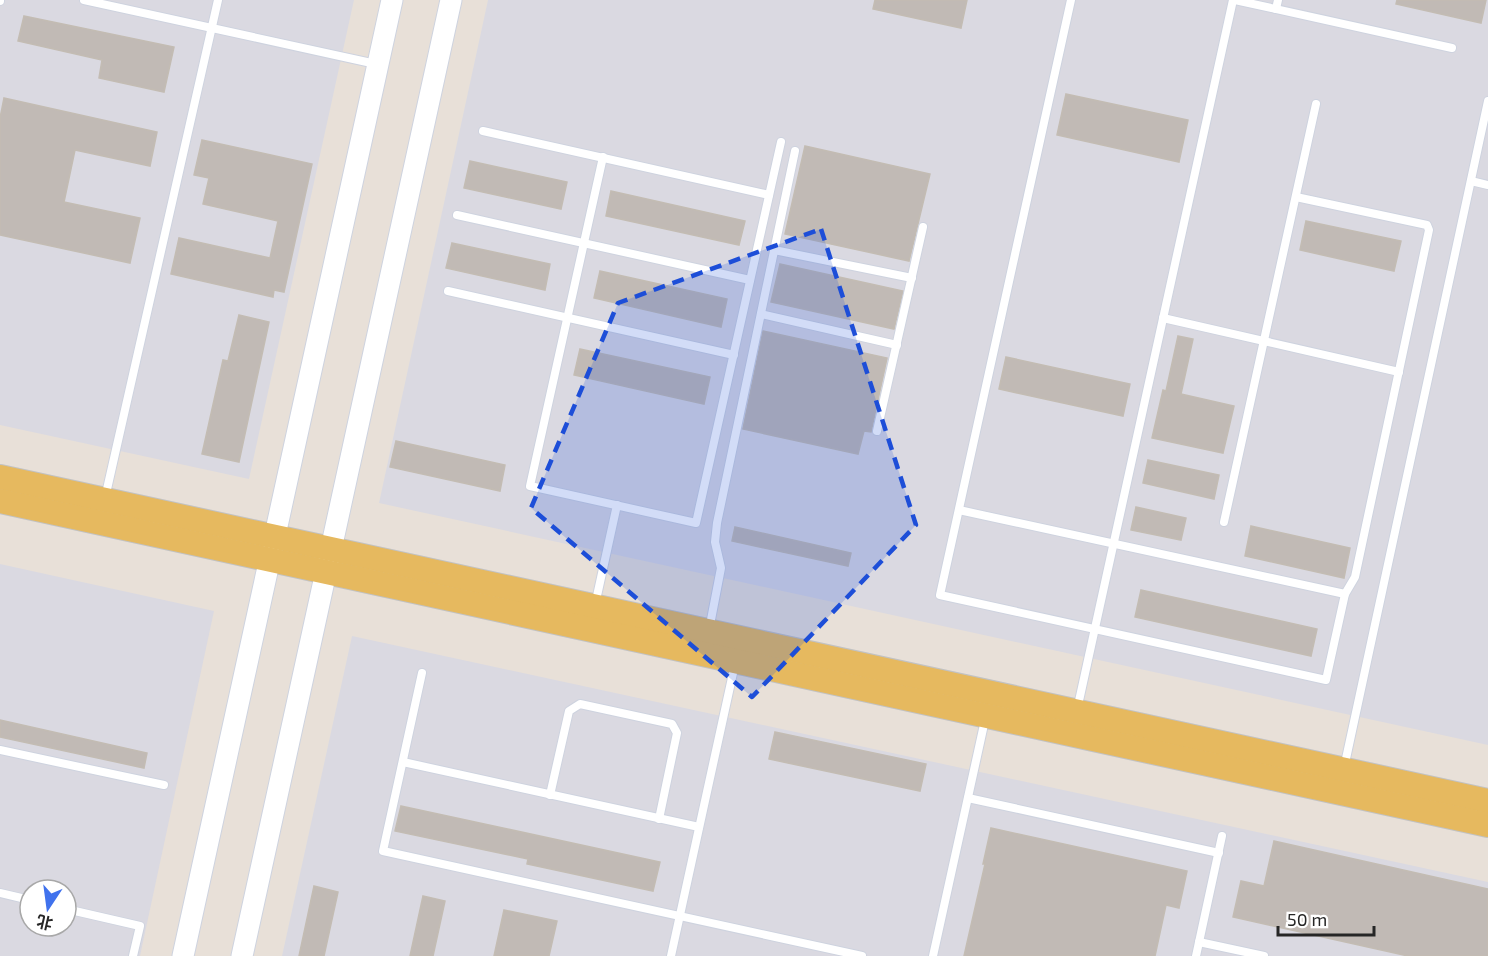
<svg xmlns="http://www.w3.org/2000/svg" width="1488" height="956" font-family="'Exo 2','Noto Sans SC',sans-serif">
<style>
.industrial{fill:#dad9e1;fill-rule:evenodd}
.building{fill:#c1bab5;stroke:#c3bcb3;stroke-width:1.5}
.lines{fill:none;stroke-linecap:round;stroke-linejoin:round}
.lane-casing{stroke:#ced3df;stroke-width:10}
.secondary-casing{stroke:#ced3df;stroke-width:23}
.primary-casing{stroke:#c2c2c2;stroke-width:26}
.lane{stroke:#fff;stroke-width:8}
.secondary{stroke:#fff;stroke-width:21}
.primary{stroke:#e6b95f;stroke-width:24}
.marked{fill:#1d4ed8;fill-opacity:0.2;stroke:#1d4ed8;stroke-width:4.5;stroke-dasharray:12 8;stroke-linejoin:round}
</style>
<rect width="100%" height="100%" fill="#e8e0d8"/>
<g class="industrial">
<polygon points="0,0 354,0 249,479 0,425"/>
<polygon points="488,0 1488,0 1488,745 379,503"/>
<path d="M 0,564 L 214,611 L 140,956 L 0,956 ZM 30,890 L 66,890 L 66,926 L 30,926 Z"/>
<polygon points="352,636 1488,882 1488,956 282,956"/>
</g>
<g class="building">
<polygon points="875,0 967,0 961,28 873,9"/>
<polygon points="1397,0 1486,0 1481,23 1396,4"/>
<polygon points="24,16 174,47 164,92 99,78 102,60 18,41"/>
<polygon points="1066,94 1188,120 1179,162 1057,135"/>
<polygon points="4,98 157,132 150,166 75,150 64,202 140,218 130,263 0,235 0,118"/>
<polygon points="202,140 312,164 284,292 274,290 273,297 171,274 179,238 270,258 278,221 203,204 209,178 194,175"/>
<polygon points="805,146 930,174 909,261 785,234"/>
<polygon points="470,161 567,182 561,209 464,188"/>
<polygon points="611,191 745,221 739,245 606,216"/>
<polygon points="1306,221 1401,241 1394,271 1300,250"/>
<polygon points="452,243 550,264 545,290 446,268"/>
<polygon points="780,264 903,291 894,329 771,302"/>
<polygon points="600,271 727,299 721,327 594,298"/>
<polygon points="239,315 269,322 239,462 202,454 223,360 228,361"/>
<polygon points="763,331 887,358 871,432 864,431 858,454 743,429"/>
<polygon points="1178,336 1193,339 1181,394 1234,406 1223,453 1152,438 1163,390 1166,391"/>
<polygon points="580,349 710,377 704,404 574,375"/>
<polygon points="1006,357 1130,384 1123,416 999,389"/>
<polygon points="396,441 505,465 500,491 390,467"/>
<polygon points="1148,460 1219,475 1214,499 1143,483"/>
<polygon points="1136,507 1186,518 1181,540 1131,530"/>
<polygon points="1251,526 1350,548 1344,578 1245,556"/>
<polygon points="735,527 851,553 848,566 732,541"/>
<polygon points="1141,590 1317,629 1311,656 1135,617"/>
<polygon points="0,720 147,753 144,768 0,737"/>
<polygon points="775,732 926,764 920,791 769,759"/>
<polygon points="401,806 660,862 653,891 527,864 528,859 395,831"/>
<polygon points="991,828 1187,871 1179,908 1166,905 1155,956 964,956 985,864 983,864"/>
<polygon points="1274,841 1488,889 1488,956 1408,956 1233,917 1241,881 1264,886"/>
<polygon points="314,886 338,892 324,956 299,956"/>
<polygon points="423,896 445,901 433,956 410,956"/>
<polygon points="504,910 557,921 549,956 494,956"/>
</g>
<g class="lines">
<g class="lane-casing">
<g id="lane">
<polyline points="84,0 376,64"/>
<polyline points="1071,0 940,595 1326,680 1345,594 1355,577 1429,230 1427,225 1296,197"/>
<polyline points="1235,0 1452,48"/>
<polyline points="0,1 0,0"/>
<polyline points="1276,9 1278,0"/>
<polyline points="483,131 769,195"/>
<polyline points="603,157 530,486 696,523 781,142"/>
<polyline points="1471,181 1488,185"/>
<polyline points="457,215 750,280"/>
<polyline points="774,250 912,278"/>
<polyline points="448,291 734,355"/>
<polyline points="761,314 897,345"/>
<polyline points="1163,318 1399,372"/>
<polyline points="877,431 923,227"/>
<polyline points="105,498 218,0"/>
<polyline points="959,510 1345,594"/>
<polyline points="1224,522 1316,104"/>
<polyline points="595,605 617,505"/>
<polyline points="709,630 721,568 715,542 717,523 795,151"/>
<polyline points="422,673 383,851 862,956"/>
<polyline points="1077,710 1233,0"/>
<polyline points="0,750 164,785"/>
<polyline points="403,762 699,827"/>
<polyline points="1344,768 1488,101"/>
<polyline points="550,795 569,711 580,704 672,724 677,733 659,819"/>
<polyline points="968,798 1219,853"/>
<polyline points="0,893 30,900"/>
<polyline points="66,909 140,926 133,956"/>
<polyline points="1199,942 1264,956"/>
<polyline points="671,956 735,664"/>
<polyline points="933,956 985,720"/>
<polyline points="1196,956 1222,836"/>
</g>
</g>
<g class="secondary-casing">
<g id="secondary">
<polyline points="183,956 392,0"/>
<polyline points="242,956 451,0"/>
</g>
</g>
<g class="primary-casing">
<g id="primary">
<polyline points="0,477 1488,801"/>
<polyline points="0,501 1488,825"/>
</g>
</g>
<use href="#lane" class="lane"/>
<use href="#secondary" class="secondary"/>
<use href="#primary" class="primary"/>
</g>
<path class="marked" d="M 821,229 L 916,525 L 752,697 L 531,508 L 618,303 Z"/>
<g transform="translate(48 908) rotate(193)"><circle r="28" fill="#ffffff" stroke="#a8a8a8" stroke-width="1.5"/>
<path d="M0-4.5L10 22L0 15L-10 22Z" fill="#4072ed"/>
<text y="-9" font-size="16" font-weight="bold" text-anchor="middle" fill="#262626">北</text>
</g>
<path d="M1278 926v9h96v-9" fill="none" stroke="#262626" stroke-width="3"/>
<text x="1287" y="926" font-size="18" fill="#262626" stroke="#ffffff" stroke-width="4.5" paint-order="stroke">50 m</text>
</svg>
